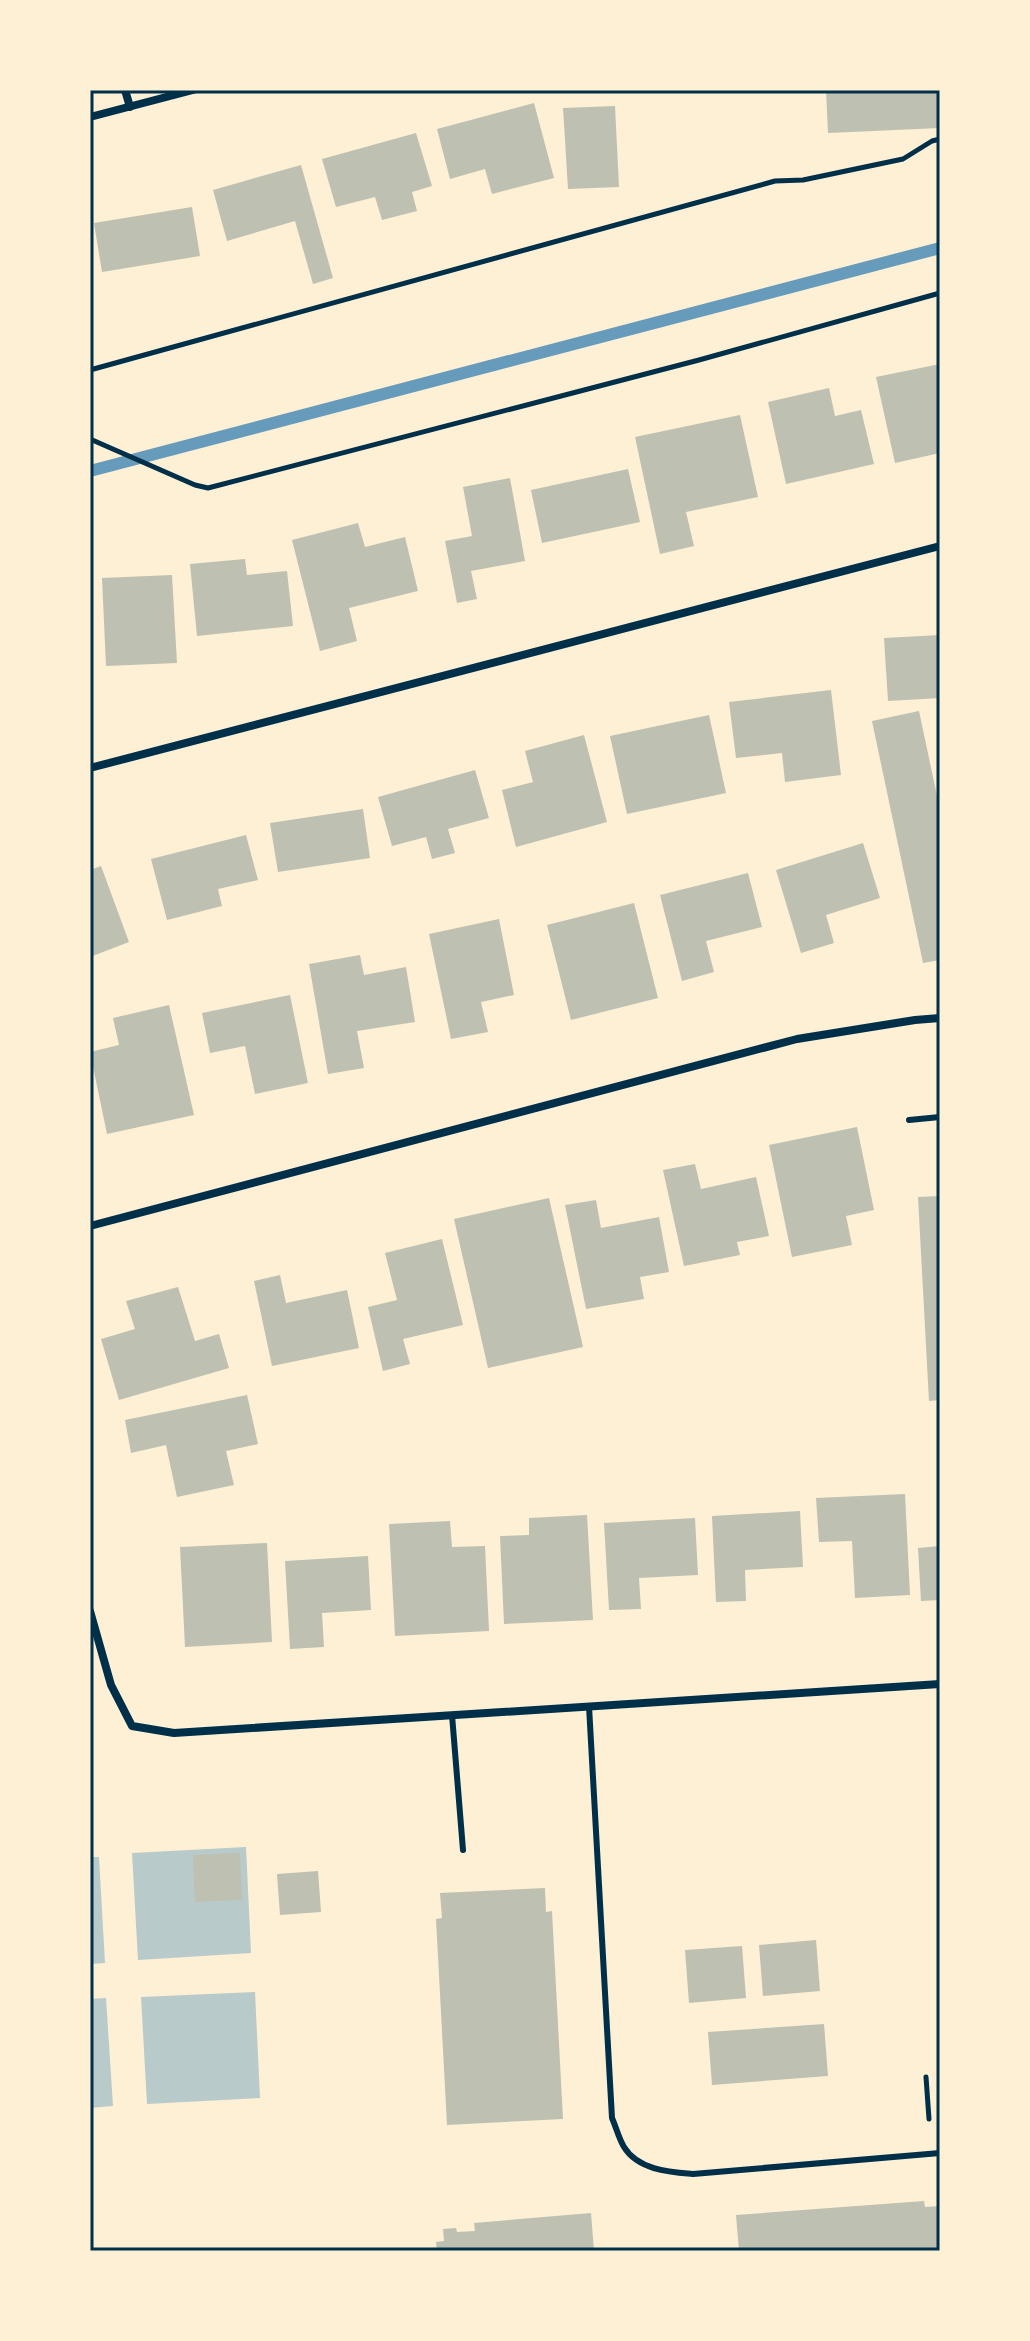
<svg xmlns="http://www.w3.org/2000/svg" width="1030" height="2341" font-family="Arial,sans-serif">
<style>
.green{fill:#b9caca}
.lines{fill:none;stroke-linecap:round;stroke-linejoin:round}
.stream{stroke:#669bbc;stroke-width:12}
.building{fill:#bec0b2}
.path{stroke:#003049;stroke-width:5}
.service{stroke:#003049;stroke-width:6}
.minor{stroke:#003049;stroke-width:8}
.neatline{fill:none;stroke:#003049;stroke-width:3}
</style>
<rect width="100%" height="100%" fill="#fdf0d5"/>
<g class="green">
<polygon points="246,1847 251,1953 138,1960 132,1853"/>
<polygon points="90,1857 99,1857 105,1963 90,1964"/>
<polygon points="255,1992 260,2098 147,2104 141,1997"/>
<polygon points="106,1998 113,2106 90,2108 90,1999"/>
</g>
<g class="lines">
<polyline class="stream" points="90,471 940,248"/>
</g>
<g class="building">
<polygon points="826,90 940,90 940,128 828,133"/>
<polygon points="534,103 554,178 492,194 485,169 450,179 437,129"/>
<polygon points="615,106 619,187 568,189 563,108"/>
<polygon points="416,133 432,186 412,192 417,211 382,220 375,197 336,207 322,159"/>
<polygon points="301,165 333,278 313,284 295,221 227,241 213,190"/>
<polygon points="192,207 200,256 102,272 94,223"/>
<polygon points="940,364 940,453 895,463 876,377"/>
<polygon points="829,388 835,416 861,410 874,464 786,484 768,402"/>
<polygon points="740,415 758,497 686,512 694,546 660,554 635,437"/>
<polygon points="628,469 640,522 542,543 531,490"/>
<polygon points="510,478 525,561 471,571 477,599 457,603 445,541 472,536 463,487"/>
<polygon points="358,523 365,547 405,537 418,591 349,608 357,641 320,651 292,540"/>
<polygon points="245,559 247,575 287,571 293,626 197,636 190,564"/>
<polygon points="172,575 177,663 106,666 102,578"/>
<polygon points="940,635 940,698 888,701 884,638"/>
<polygon points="831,690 841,775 785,782 782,753 736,758 729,702"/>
<polygon points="919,711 940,810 940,960 923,963 872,721"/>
<polygon points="709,715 726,793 627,814 610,736"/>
<polygon points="584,735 607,822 516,847 502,790 533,782 525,751"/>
<polygon points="475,770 489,818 448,829 455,853 432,859 426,837 392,846 378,797"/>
<polygon points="363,809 370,858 278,872 270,823"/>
<polygon points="246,835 258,880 218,889 222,906 167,920 151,859"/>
<polygon points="863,843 880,898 826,915 834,943 801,953 776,870"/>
<polygon points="101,866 129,942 90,957 90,870"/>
<polygon points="748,873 762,927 706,941 714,972 682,981 660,895"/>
<polygon points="634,903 658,998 571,1020 547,925"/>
<polygon points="499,919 514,995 481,1002 488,1032 451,1039 429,934"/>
<polygon points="360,955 364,975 406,967 415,1022 357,1031 364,1068 328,1074 309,964"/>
<polygon points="290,995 308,1083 255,1094 245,1046 210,1053 202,1013"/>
<polygon points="169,1005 194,1115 107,1134 90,1052 119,1045 113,1018"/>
<polygon points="857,1127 874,1210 846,1216 852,1245 792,1257 769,1145"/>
<polygon points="695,1164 701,1189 756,1177 769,1236 737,1242 740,1255 684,1266 663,1170"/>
<polygon points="940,1196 940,1400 929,1401 918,1197"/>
<polygon points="549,1198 583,1347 488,1368 454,1219"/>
<polygon points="596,1200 601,1228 659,1217 669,1272 640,1277 644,1299 586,1309 565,1205"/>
<polygon points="442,1239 463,1325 403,1339 410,1364 383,1371 368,1307 397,1300 385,1253"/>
<polygon points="280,1275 286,1303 347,1290 359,1348 272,1366 254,1281"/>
<polygon points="178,1287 195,1341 219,1334 229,1368 119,1400 101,1339 135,1329 126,1301"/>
<polygon points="247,1395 258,1444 226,1451 234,1485 177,1497 166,1445 131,1453 125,1420"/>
<polygon points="905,1494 910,1595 855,1598 852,1541 819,1542 816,1498"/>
<polygon points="800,1511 803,1567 745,1570 746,1601 716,1602 712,1516"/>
<polygon points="587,1515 593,1620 504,1624 500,1536 529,1535 529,1518"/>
<polygon points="695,1518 698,1575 639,1578 641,1609 609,1610 604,1523"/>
<polygon points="450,1521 452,1547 485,1546 489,1631 395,1636 389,1524"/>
<polygon points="267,1543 272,1642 185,1647 180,1547"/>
<polygon points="940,1546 940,1600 921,1601 918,1548"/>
<polygon points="368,1556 371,1610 322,1613 324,1647 290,1649 285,1561"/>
<polygon points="240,1853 242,1900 195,1902 193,1855"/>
<polygon points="318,1871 321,1912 280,1915 277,1874"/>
<polygon points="545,1888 546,1912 552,1911 563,2119 447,2125 436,1919 442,1918 440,1893"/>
<polygon points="816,1940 820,1991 763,1996 759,1945"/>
<polygon points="742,1946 746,1998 689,2003 685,1950"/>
<polygon points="824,2024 828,2076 712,2085 708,2032"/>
<polygon points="924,2201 925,2207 940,2206 940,2251 739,2251 736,2215"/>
<polygon points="591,2213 594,2251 437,2251 436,2242 444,2241 443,2229 456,2228 457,2232 475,2231 474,2223"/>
</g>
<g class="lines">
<g class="path">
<polyline points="90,370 775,181 803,180 903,159 932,141 940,139"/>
<polyline points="90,439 195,485 208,488 699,360 940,293"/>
<polyline points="926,2077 929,2119"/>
</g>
<g class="service">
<polyline points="909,1120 940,1117"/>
<path d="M 589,1706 L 612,2118 C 616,2127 619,2139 624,2147 C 638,2170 670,2172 693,2174 L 940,2153"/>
<polyline points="452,1715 463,1850"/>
</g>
<g class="minor">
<polyline points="125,90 130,107"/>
<polyline points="90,117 193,90"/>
<polyline points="90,768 940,546"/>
<polyline points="90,1226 797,1039 915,1020 940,1018"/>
<polyline points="90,1611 111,1685 132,1726 174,1733 940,1684"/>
</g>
</g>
<rect width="1030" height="2341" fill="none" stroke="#fdf0d5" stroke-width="184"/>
<rect x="92" y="92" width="846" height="2157" class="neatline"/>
</svg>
